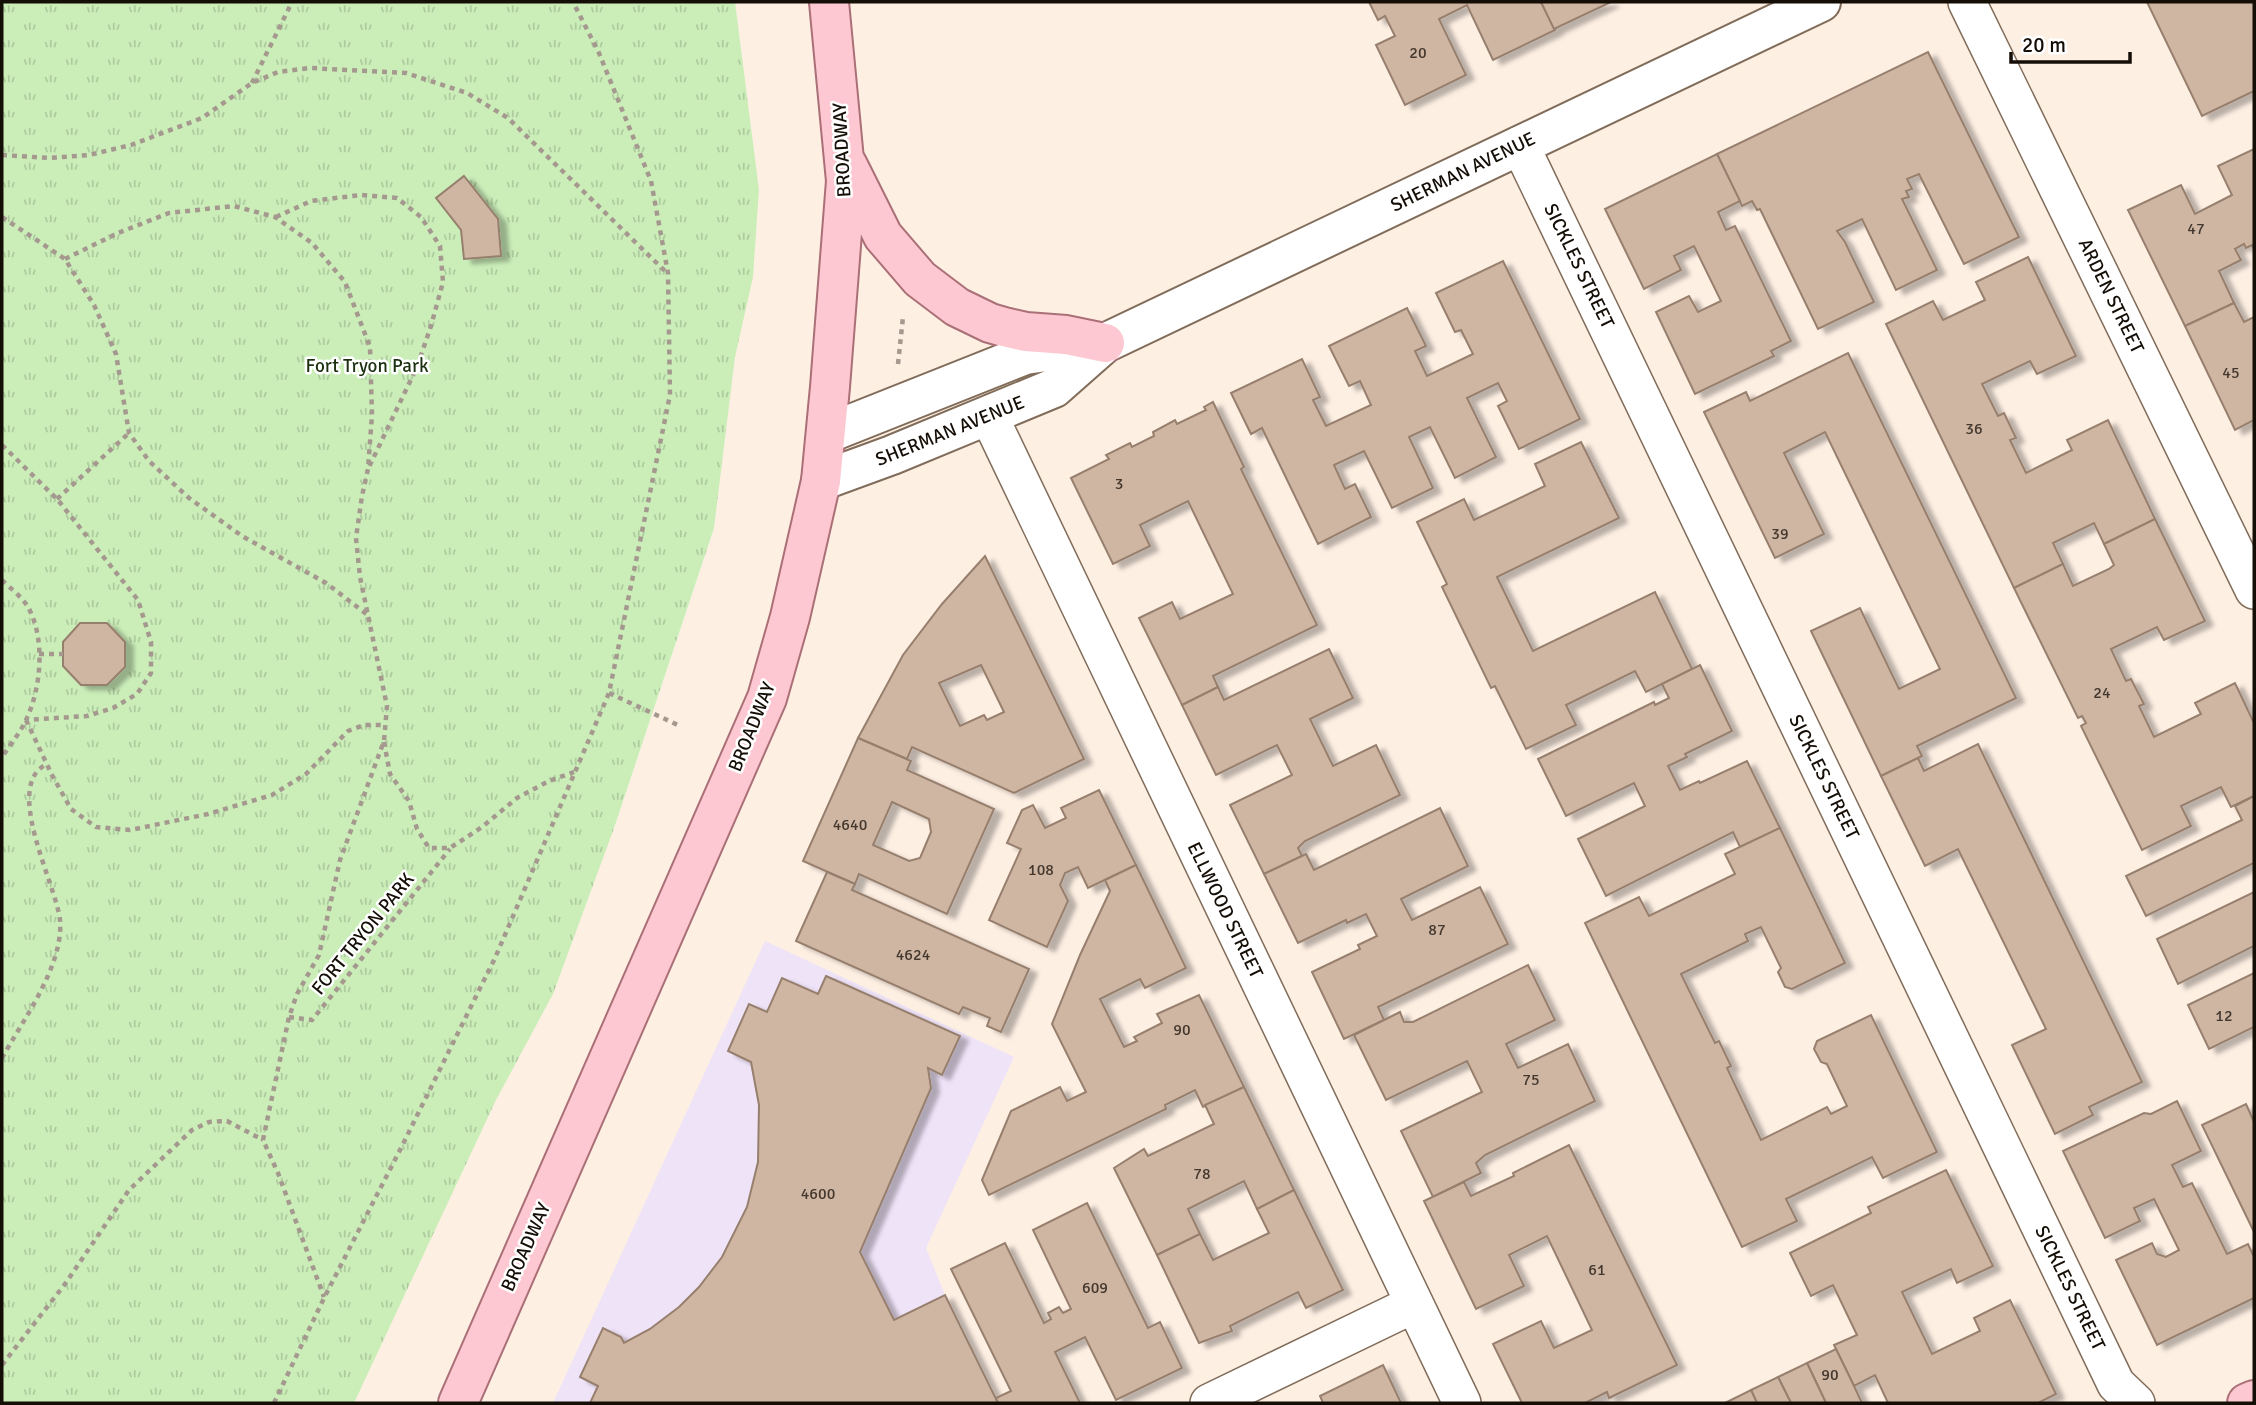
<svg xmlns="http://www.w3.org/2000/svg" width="2256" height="1405" font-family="Signika,sans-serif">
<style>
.education{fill:#efe3f8}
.park{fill:url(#park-tufts)}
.building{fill:#cfb6a3;stroke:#977f6e;stroke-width:2;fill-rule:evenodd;filter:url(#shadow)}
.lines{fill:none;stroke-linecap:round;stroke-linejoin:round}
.minor-casing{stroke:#816c59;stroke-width:40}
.secondary-casing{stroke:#816c59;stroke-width:42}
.primary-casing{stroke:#aa6f77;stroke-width:42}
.path{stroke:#a5998f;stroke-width:4.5;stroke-dasharray:5 5;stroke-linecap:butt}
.minor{stroke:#fff;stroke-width:37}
.secondary{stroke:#fff;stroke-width:38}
.primary{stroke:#fdc8d1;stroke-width:38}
.labels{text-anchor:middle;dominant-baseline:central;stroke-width:5;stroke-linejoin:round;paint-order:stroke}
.number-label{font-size:16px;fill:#44382e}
.street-label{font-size:19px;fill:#150e07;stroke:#fff}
.park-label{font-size:19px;fill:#1c3110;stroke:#fff}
</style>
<defs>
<pattern id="park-tufts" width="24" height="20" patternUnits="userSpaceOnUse" patternTransform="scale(1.75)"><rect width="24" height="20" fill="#cbeeb9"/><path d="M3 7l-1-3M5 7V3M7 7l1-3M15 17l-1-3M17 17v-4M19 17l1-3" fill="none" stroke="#adcb9e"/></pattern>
<filter id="shadow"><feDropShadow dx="8" dy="4.5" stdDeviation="2" flood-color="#0004"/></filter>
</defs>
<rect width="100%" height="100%" fill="#feefe3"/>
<polygon class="education" points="765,941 1014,1057 926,1248 945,1295 998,1403 553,1403"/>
<polygon class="park" points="2,2 735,2 759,190 753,277 735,357 714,528 613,831 553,994 496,1100 354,1403 2,1403"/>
<g class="building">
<polygon points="1369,2 1541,2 1555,30 1493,60 1467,5 1439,19 1466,75 1405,105 1376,45 1395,36 1385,16 1378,20"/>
<polygon points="1541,2 1611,2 1554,29"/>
<polygon points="2147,2 2254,2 2254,91 2202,116"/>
<polygon points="1928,52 2019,237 1964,264 1919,174 1907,179 1912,189 1906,191 1909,197 1902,199 1937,270 1896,290 1862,219 1837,231 1845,242 1874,302 1818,329 1760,209 1757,210 1752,201 1742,206 1717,154"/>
<polygon points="2254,149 2254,249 2252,245 2246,248 2244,244 2235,249 2241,260 2219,271 2234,303 2185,326 2128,210 2181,185 2195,214 2232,195 2218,166"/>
<polygon points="1717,154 1740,201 1718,212 1726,230 1735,226 1791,341 1771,351 1774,356 1695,394 1656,312 1689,296 1698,312 1721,301 1694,246 1674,256 1681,270 1644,289 1605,209"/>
<polygon points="464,176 498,219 501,256 464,259 461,230 436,198"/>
<polygon points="2028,257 2076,356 2037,374 2030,361 1982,384 1998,416 2004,413 2016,438 2010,440 2026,473 2072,450 2067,440 2108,420 2155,519 2104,544 2094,523 2053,543 2063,564 2014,588 1886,324 1933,301 1943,320 1985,300 1976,282"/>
<polygon points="1503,261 1580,419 1519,449 1498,406 1507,401 1498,383 1467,398 1496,457 1455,478 1430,427 1409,437 1433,488 1392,508 1364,451 1334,465 1345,489 1355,484 1371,517 1318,544 1262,428 1251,434 1231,393 1302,359 1320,397 1313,400 1326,426 1371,405 1360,381 1349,386 1329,346 1407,308 1426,346 1415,351 1427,376 1473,354 1461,330 1455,332 1436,293"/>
<polygon points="2234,303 2244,322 2254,317 2254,420 2235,430 2185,326"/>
<polygon points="1848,353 2016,698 1917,746 1922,756 1881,776 1811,631 1860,608 1899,689 1940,669 1825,432 1784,453 1824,534 1775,558 1704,412 1746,392 1750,401"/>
<polygon points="1213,402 1244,467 1241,469 1317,625 1213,676 1218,687 1182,705 1139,618 1172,602 1180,619 1233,594 1188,501 1140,525 1150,546 1113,564 1071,478 1109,459 1106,455 1130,443 1132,447 1154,436 1153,432 1175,420 1177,424 1206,410 1204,407"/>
<polygon points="1581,442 1619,518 1497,577 1533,651 1655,592 1692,669 1646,692 1635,671 1566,705 1576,725 1526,749 1495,686 1491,688 1442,587 1447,584 1417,522 1464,499 1474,520 1545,486 1535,464"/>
<polygon points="2155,519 2205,621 2164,640 2157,627 2111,649 2126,681 2131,679 2144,704 2139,706 2154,737 2201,714 2195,703 2235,683 2254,723 2254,796 2231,807 2221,787 2181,806 2191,826 2142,850 2081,726 2086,723 2082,716 2078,718 2014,588 2063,564 2073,586 2109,569 2114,565 2104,544"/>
<path d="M 985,556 L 1084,759 L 1014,793 L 912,747 L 907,759 L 858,738 L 903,655 L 942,604 ZM 981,665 L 1004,712 L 987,720 L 984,715 L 960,726 L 939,683 Z"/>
<polygon points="80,623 107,623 125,642 125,667 107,685 81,685 63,666 63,642"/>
<polygon points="1329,649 1353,698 1310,719 1333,766 1376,745 1400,795 1305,841 1298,848 1302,856 1264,874 1230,805 1292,775 1277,745 1216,775 1182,705 1218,687 1224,700"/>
<polygon points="1700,665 1732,731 1685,754 1687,757 1668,766 1680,790 1699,781 1700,783 1747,761 1780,828 1740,847 1733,832 1606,896 1578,839 1645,806 1634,783 1566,816 1538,759 1654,702 1655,705 1669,698 1662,684"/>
<path d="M 858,738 L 911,761 L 907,770 L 994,809 L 947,914 L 859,874 L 855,884 L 803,861 ZM 892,802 L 929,819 L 931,832 L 920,858 L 909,861 L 873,845 Z"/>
<polygon points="1978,744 2142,1082 2089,1107 2093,1115 2055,1134 2012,1045 2046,1029 1958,849 1925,866 1881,776 1918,758 1924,771"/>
<polygon points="1099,790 1136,865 1088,888 1078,867 1065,873 1060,885 1068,901 1047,947 989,920 1021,849 1007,843 1022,810 1033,805 1045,828 1066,818 1061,808"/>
<polygon points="2254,796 2254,863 2146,916 2126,876 2242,820 2235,806"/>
<polygon points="1440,808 1468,866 1401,899 1412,920 1480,887 1508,944 1378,1007 1384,1020 1344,1039 1312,972 1360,949 1358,945 1377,936 1366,914 1347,923 1346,920 1298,943 1264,874 1306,854 1314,870"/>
<polygon points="1780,828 1845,963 1792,989 1785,987 1778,972 1781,968 1761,927 1745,934 1748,941 1681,974 1715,1043 1719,1041 1731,1066 1727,1068 1761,1140 1827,1107 1831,1114 1847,1106 1827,1064 1821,1062 1814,1049 1817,1041 1871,1015 1937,1152 1883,1178 1872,1157 1786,1199 1797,1221 1742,1247 1585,923 1639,897 1649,916 1735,874 1725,854"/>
<polygon points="1136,865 1186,968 1145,988 1140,979 1100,999 1124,1047 1137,1041 1134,1037 1162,1023 1157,1014 1199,995 1244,1087 1203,1107 1195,1090 1165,1105 1166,1109 989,1195 982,1180 1011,1111 1060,1087 1067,1101 1086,1092 1052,1024 1080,955 1110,891 1105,880"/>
<polygon points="827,872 855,884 852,890 1029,969 1001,1032 987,1026 990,1018 963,1007 959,1014 796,941"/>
<polygon points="2254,892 2254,946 2178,984 2157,939"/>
<polygon points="1528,965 1555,1020 1506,1044 1518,1068 1568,1044 1595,1101 1485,1155 1476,1163 1481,1173 1433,1197 1401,1131 1482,1092 1467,1061 1386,1100 1354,1035 1400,1012 1404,1022 1413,1022"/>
<polygon points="2254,973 2254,1027 2209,1049 2188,1005"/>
<polygon points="826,976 960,1036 942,1075 928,1068 931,1088 860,1252 894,1320 945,1295 998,1403 590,1403 598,1386 580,1377 603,1328 621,1337 624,1343 650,1329 679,1307 699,1287 722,1257 747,1207 758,1162 759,1105 751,1062 728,1051 749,1004 767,1012 782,978 818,994"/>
<polygon points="1244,1087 1294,1190 1257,1209 1244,1181 1188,1209 1200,1234 1157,1255 1114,1168 1144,1149 1148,1156 1214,1124 1205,1105"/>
<polygon points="2177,1101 2201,1151 2172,1165 2183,1187 2192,1183 2227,1254 2248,1244 2254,1257 2254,1298 2157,1345 2116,1260 2152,1243 2157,1254 2166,1257 2179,1250 2154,1199 2134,1208 2140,1221 2105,1238 2063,1151 2144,1113 2151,1114"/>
<polygon points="2246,1104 2254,1122 2254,1232 2202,1125"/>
<polygon points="1569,1145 1677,1365 1609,1398 1607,1392 1585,1403 1522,1403 1493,1344 1541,1321 1554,1348 1592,1330 1547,1236 1509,1255 1524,1286 1476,1309 1424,1201 1464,1182 1471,1196 1514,1176 1513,1173"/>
<polygon points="1946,1170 1993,1266 1957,1283 1951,1269 1902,1292 1932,1354 1980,1331 1974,1318 2010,1300 2056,1394 2038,1403 1888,1403 1875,1375 1854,1386 1834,1345 1857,1335 1833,1285 1811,1296 1790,1253 1871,1213 1868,1207"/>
<polygon points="1294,1190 1343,1290 1306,1308 1298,1292 1230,1326 1232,1331 1199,1343 1157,1255 1200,1234 1213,1260 1269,1233 1257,1209"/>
<polygon points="1087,1203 1148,1328 1160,1322 1182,1368 1116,1400 1085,1337 1055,1352 1080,1403 998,1403 996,1398 1011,1391 951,1269 1005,1243 1044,1323 1051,1319 1048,1313 1059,1307 1063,1313 1071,1309 1033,1230"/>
<polygon points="1836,1349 1854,1386 1862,1403 1826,1403 1807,1363"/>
<polygon points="1807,1363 1826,1403 1791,1403 1778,1377"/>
<polygon points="1383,1365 1401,1403 1323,1403 1320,1396"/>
<polygon points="1778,1377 1791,1403 1757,1403 1751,1390"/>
<polygon points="1751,1390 1757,1403 1725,1403"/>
</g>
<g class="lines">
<g class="minor-casing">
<g id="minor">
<polyline points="1967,2 2254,590"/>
<polyline points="1520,145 2116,1384 2136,1403"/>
<polyline points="989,416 1462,1403"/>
<polyline points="1209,1403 1414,1304"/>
</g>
</g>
<g class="secondary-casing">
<g id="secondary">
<polyline points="826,434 1025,355 1096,345"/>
<polyline points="821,481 892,455 1054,388 1105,343 1821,2"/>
</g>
</g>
<g class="primary-casing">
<g id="primary">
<polyline points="847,164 883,236 920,279 957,307 990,323 1004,327 1026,332 1066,335 1105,343"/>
<polyline points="458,1403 767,698 790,617 821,481 830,387 846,181 829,2"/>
<polyline points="2247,1403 2254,1400"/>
</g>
</g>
<g class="path">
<polyline points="252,83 292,2"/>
<polyline points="2,155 50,158 89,155 131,145 202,118 252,83 278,72 310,68 406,73 467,93 508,118 667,273"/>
<polyline points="2,217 65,259 94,305 116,354 129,433 149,461 189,498 242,536 326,583 369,616"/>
<polyline points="276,217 311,201 361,195 397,198 421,217 440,246 443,282 431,326 417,367 369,467"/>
<polyline points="65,259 118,233 169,213 234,206 275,217 312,243 345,282 370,347 372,415 368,469 362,496 356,538 360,577 387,706 384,741 340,860 319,955 297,994 289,1017 263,1140 278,1173 324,1297"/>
<polyline points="898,364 903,317"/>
<polyline points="2,445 57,499 138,600 151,642 151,673 137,694 113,708 87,716 26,720"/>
<polyline points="57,499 129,433"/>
<path d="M 2,580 C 10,588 22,597 28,607 C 46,639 41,689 26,720 C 20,733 10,745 2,757"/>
<polyline points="39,654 63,654"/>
<polyline points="609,693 680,726"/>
<polyline points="26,720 52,775 71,809 96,827 130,830 208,814 272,795 306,774 348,731 364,725 385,725"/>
<polyline points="384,742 390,774 409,801 417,829 429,848 450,848 482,827 517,798 549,781 574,772"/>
<polyline points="289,1017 312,1020 450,849"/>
<path d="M 2,1058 C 23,1020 64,965 60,920 C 56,884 2,785 47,764"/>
<polyline points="2,1365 65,1284 129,1190 192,1130 209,1122 227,1121 263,1140"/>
<polyline points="274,1403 324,1298 401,1148 495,958 609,693 670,395 668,273 651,181 599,53 573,2"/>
</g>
<use href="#minor" class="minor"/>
<use href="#secondary" class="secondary"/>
<use href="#primary" class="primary"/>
</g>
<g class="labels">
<g class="number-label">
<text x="1418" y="53">20</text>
<text x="2196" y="229">47</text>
<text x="2231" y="373">45</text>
<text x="1974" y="429">36</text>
<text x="1119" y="484">3</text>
<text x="1780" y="534">39</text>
<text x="2102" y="693">24</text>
<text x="850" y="825">4640</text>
<text x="1041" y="870">108</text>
<text x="1437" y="930">87</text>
<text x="913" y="955">4624</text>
<text x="2224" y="1016">12</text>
<text x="1182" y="1030">90</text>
<text x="1531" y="1080">75</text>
<text x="1202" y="1174">78</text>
<text x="818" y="1194">4600</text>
<text x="1597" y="1270">61</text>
<text x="1095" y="1288">609</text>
<text x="1830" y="1375">90</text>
</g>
<g class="street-label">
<text transform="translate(842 150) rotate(-93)">BROADWAY</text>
<text transform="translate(1463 172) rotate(-26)">SHERMAN AVENUE</text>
<text transform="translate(1579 266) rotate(64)">SICKLES STREET</text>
<text transform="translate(2111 296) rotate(64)">ARDEN STREET</text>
<text transform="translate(950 431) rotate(-22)">SHERMAN AVENUE</text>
<text transform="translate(752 727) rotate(-68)">BROADWAY</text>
<text transform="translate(1824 777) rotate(64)">SICKLES STREET</text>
<text transform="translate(1225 910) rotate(64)">ELLWOOD STREET</text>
<text transform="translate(363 934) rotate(-51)">FORT TRYON PARK</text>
<text transform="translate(526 1247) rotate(-66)">BROADWAY</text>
<text transform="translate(2070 1288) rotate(64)">SICKLES STREET</text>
</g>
<g class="park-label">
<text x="367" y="366">Fort Tryon Park</text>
</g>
</g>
<rect width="2256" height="1405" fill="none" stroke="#150e07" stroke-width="7"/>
<path d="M2011 52v10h119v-10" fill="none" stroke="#150e07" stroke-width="3.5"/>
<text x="2022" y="52" font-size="21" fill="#150e07" stroke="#ffffff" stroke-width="5" paint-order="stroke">20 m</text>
</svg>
